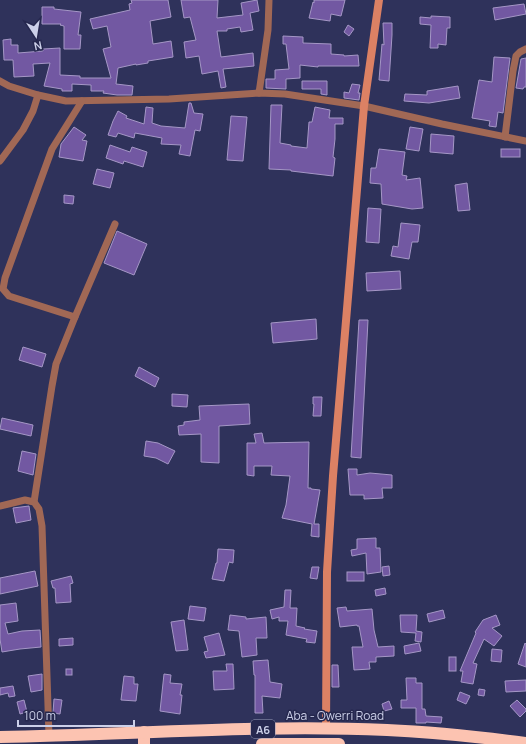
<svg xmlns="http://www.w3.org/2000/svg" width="526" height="744" font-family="Manrope,sans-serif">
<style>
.building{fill:#7258a2;stroke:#a597c6}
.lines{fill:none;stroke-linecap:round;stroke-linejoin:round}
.street{stroke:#a16855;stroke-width:7}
.secondary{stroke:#dc8164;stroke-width:8}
.highway{stroke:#fcc3b1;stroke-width:12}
.labels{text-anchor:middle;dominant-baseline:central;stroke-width:3;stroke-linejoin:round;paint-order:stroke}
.shield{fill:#26284f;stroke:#9a9ebb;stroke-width:1}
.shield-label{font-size:11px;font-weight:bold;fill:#ccd0e9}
.street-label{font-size:12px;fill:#ccd0e9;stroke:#26284f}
</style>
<rect width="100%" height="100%" fill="#2f325b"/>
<g class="building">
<polygon points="131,0 168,0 171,17 150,21 153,44 171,41 173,57 148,61 148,63 136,65 136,64 118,68 116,84 133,86 132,95 117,95 103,93 104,91 91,91 91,85 72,84 72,91 62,91 62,89 44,86 50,63 33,64 34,76 14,77 13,60 4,60 3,40 11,39 11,45 18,45 18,53 43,51 43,49 60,48 60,75 80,76 80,78 111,78 103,49 111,47 107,26 93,29 90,19 130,10 129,4 132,3"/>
<polygon points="181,0 218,0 217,18 243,15 241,3 257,0 259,11 250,13 253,30 241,32 240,27 227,29 227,31 217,31 221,57 253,53 254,66 223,69 226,87 221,88 218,71 202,74 199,56 186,58 184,42 196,40 190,17 184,18"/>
<polygon points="314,0 345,0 341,16 331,14 330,21 309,18 313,2 314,3"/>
<polygon points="524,4 526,14 495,20 493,8"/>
<polygon points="42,7 54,7 54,9 81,12 78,35 81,35 80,49 64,49 64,26 60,25 61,24 42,24"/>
<polygon points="431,16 450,17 450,28 447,28 446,45 438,44 438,48 430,48 431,25 420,24 420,17 431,18"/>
<polygon points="383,23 392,23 392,35 389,81 379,80 382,44 384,45"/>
<polygon points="348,25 354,29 349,36 344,32"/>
<polygon points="283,36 303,37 303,43 331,44 331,54 344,55 344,56 358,55 359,66 318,66 318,67 300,65 300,78 286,79 286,89 266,88 266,79 275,79 275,70 289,69 286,44 283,44"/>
<polygon points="494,57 510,58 503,113 498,112 496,127 489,126 490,121 472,118 479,80 492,82"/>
<polygon points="526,58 526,87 524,87 523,89 516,88 521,59"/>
<polygon points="302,81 327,81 327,95 321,94 321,89 302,89"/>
<polygon points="352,84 360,85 358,93 360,93 359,100 344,98 344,92 349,93"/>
<polygon points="458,86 460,98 429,103 404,101 405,94 427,95 427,91"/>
<polygon points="189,103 191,103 194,113 203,114 200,131 195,130 190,156 179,154 181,145 161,144 162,138 135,133 134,138 118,133 116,137 108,135 113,121 118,111 127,116 126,118 144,124 146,107 153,108 152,123 161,126 185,128"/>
<polygon points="271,105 282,105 280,143 291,145 291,146 307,148 309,122 312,122 315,107 330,110 329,118 343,118 343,124 335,124 335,139 333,157 335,158 333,176 291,171 291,170 269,169"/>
<polygon points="231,116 247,117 243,161 227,160"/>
<polygon points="74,127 86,135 82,140 87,141 83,161 59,157 61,144"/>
<polygon points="410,127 423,129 419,151 406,149"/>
<polygon points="431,134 454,136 453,154 430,152"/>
<polygon points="110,145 130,152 132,147 147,152 143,167 124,161 123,164 106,158"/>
<polygon points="379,149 405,152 402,175 407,176 406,180 420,178 423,208 412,209 382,204 381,184 370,183 371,168 376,168"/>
<rect x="501" y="149" width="19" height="8"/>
<polygon points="97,169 114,173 110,188 93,184"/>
<polygon points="467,183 470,210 458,211 455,185"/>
<polygon points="64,195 74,196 73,204 64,203"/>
<polygon points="368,208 381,209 379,243 366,242"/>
<polygon points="401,223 420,225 418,242 412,242 409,259 391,256 393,246 398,247"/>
<polygon points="117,231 147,244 134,275 104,263"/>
<polygon points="400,271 401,289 367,291 366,273"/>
<polygon points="316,319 317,339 273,343 271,323"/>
<polygon points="359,320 368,320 361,458 351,457"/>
<polygon points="23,347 46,354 42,367 19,360"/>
<polygon points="139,367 159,378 155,387 135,376"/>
<polygon points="172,394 188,395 187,407 172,406"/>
<polygon points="313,397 322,397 321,416 313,416 314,404 313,404"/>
<polygon points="249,404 250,424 219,426 219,463 201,462 201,434 179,435 178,426 184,425 184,422 200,420 199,406"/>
<polygon points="2,418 33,425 31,436 0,429"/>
<polygon points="262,433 264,443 309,442 308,488 311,488 311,489 320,490 314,524 319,524 319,537 311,536 312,524 282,518 286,505 290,476 271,475 272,466 254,466 254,476 247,475 247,443 256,443 254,434"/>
<polygon points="146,441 158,443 175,451 168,464 156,458 144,456"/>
<polygon points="22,451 36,454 33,475 18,471"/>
<polygon points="348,469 357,469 357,475 370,473 392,475 392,488 382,488 383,498 364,499 364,495 350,495"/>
<polygon points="29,506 31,520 16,523 13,508"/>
<polygon points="376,538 376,548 380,548 381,572 367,574 366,553 352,556 351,550 357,549 357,539"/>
<polygon points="218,549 234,550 233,563 229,562 224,581 212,579 216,563 217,563"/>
<polygon points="389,566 390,575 383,576 382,567"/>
<polygon points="312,567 319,567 317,579 310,578"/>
<polygon points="35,571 38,586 0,594 0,578"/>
<rect x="347" y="572" width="17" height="9"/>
<polygon points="71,576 73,583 70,584 71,602 56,603 55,588 53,588 51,581"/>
<polygon points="385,588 386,594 376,596 375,590"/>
<polygon points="285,590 291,590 290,608 297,608 296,626 305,628 304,629 317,631 315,643 306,642 307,639 286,635 288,621 279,621 279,617 272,619 270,610 284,607"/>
<polygon points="16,603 18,621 5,623 8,634 22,631 40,630 41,647 20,649 2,652 0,639 0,605"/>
<polygon points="190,606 206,608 204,621 188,619"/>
<polygon points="346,607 347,611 372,609 374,630 378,647 394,646 394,656 376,657 376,662 369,662 370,669 354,670 352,647 363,647 359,626 357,626 357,625 340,627 337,608"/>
<polygon points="443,610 445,618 429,622 427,614"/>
<polygon points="230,615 246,617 246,619 266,617 267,638 256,638 257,655 242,657 239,631 228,630"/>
<polygon points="400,615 417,615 416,631 422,632 421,642 415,641 416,633 401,632"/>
<polygon points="496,615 500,625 492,628 502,636 494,646 484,639 473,663 477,664 473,684 461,682 463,671 460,671 476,633 475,632 483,620"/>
<polygon points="184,620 188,650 176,651 171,622"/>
<polygon points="219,633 225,655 206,658 204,652 208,651 204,637"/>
<polygon points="73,638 73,645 59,646 59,639"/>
<polygon points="419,643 421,651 405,654 404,646"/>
<polygon points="525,643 526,644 526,667 518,664"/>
<polygon points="492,649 502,650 501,662 491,661"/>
<rect x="449" y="657" width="7" height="14"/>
<polygon points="268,660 270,682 282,684 280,698 262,696 263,713 255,713 255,675 254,675 253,661"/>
<polygon points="226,664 233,664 234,689 214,690 213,671 227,671"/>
<polygon points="332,665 338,665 339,687 332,687"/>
<rect x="66" y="669" width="6" height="6"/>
<polygon points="42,674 42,690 31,692 28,676"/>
<polygon points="164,674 171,675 170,683 182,684 180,695 182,695 180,714 160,711"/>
<polygon points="124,676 134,677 134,684 138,684 136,701 121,700"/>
<polygon points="406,678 416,678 416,683 422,683 422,709 425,709 426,716 442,717 441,723 426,722 426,723 416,723 416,708 401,708 401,700 407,700"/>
<polygon points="526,680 526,691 506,692 505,681"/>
<polygon points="13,686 15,696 9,697 8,693 0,695 0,688"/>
<polygon points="479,689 485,690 484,696 478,695"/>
<polygon points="460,692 470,696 466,704 457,700"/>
<polygon points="54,699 62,700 60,714 53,713"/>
<polygon points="24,700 27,712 20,714 17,702"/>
<polygon points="517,700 526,709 526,711 520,717 510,706"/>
<polygon points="389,701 392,709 384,711 382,704"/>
</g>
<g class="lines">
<g class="street">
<polyline points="0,81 9,86 38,95 66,101 169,99 259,93 285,94 364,106 442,124 526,141"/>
<polyline points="259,93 268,30 269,0"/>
<polyline points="505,137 513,71 516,56 520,52 526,49"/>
<polyline points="0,161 23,130 33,111 38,95"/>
<polyline points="75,317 9,296 3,289 5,278 52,149 82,101"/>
<polyline points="34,502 52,386 56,364 75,317 115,224"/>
<polyline points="0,506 25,500 34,502 39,509 42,526 49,736"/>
</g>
<polyline class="secondary" points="326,728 327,572 333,476 364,106 379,0"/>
<g class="highway">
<polyline points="144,732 144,744"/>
<path d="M 0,737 C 129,735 258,724 387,730 C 434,732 480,737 526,743"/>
<polyline points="262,744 339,744"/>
</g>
</g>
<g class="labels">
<rect class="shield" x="251" y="720" width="24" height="18" rx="3"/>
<g class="shield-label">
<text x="263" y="729">A6</text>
</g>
<g class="street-label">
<text x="335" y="715">Aba - Owerri Road</text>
</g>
</g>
<g transform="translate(36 36) rotate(168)" stroke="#26284f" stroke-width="3" paint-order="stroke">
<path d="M0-3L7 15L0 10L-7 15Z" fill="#ccd0e9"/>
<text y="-6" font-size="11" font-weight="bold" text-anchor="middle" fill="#ccd0e9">N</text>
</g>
<path d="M18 720v6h116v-6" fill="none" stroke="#ccd0e9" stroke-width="2"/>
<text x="24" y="720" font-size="12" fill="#ccd0e9" stroke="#26284f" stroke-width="3" paint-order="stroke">100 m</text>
</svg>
